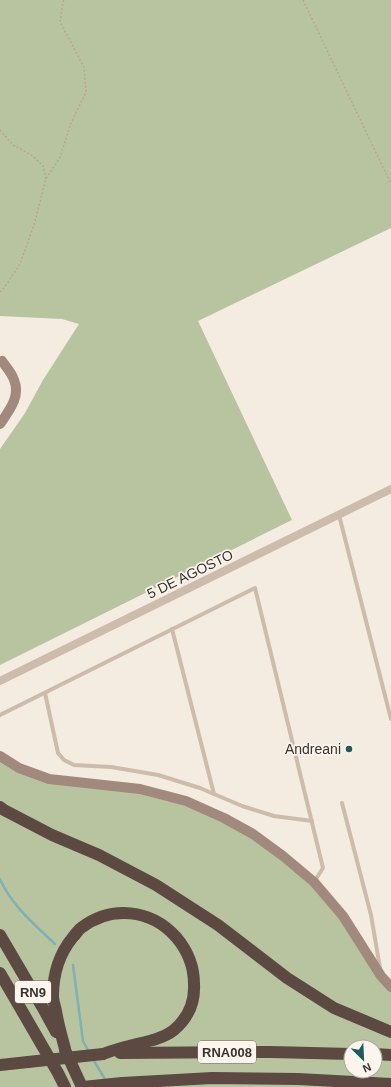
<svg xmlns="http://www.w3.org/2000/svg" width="391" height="1087" font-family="Arial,sans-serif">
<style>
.green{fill:#b8c4a0;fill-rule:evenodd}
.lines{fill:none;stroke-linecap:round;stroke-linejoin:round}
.stream{stroke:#7fb0b2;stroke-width:2.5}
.path{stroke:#b9a596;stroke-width:1.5;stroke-dasharray:2 2;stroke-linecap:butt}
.service{stroke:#cdbbac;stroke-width:4}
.minor{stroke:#cdbbac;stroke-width:8}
.secondary{stroke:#a18a7d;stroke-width:10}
.motorway{stroke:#5c4a42;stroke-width:12}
.motorway-bridge{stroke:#5c4a42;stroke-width:12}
.poi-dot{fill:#1f5a5e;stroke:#fbf5ee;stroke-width:1.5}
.labels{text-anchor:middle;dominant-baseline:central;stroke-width:3.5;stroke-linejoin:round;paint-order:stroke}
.shield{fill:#fbf5ee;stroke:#756b66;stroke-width:1}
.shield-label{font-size:13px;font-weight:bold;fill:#3b302b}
.street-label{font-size:14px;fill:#3b302b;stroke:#fbf5ee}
.poi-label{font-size:14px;fill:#3b302b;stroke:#fbf5ee;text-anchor:end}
</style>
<rect width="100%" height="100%" fill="#f4ebe1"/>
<g class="green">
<polygon points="0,0 391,0 391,228 198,321 292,520 0,665 0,449 25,413 43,380 79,324 62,319 0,316"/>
<path d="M 0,756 L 49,779 L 140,789 L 224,818 L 314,882 L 391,987 L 391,1087 L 0,1087 ZM 351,1047 L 375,1047 L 375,1071 L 351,1071 Z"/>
</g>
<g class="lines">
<g class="stream">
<path d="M 0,879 C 11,905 35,925 55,944"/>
<polyline points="73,965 83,1041 89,1052"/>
<polyline points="93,1059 106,1081"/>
</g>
<g class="path">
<polyline points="303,0 391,184"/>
<polyline points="0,130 13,145 33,156 43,166 46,179"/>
<polyline points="0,292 4,288 20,264 34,225 46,179 60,157 71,123 86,92 84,67 60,22 63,2 64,0"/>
</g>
<g class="service">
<polyline points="339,515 391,719"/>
<polyline points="172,629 214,794"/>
<polyline points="45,693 58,753 64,760 74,765 111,767 158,775 200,788 242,806 274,816 312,821"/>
<polyline points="0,715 255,588 323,868 314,882"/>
<polyline points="342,803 371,915 380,968"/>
</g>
<polyline class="minor" points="0,681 391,489"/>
<g class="secondary">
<path d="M 0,362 L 2,361 C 6,367 12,373 14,380 C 21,396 9,411 0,424"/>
<polyline points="0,756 19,768 49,779 140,789 186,801 224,818 253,834 283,856 314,882 343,916 381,976 391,987"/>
</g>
<g class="motorway">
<polyline points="0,807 4,810 52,835 99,855 156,885 218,925 287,978 334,1008 391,1032"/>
<polyline points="0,935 44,1010 56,1032"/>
<polyline points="0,973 58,1073 65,1087"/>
<path d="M 65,1049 C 62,1037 58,1024 56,1011 C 55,1006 53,1001 53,996 C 53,975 59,954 73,937 C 76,934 78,930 81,928 C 111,905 151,909 176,937 C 188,951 194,967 194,984 C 195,1002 188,1018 174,1030 C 161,1040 144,1042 129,1046 C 120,1048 111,1051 103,1054"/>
<polyline points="65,1050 82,1087"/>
<polyline points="120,1053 271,1052 351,1054"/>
<polyline points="375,1054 391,1055"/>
<polyline points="0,1065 28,1062"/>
<polyline points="83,1087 122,1083 212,1078 298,1079 391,1084"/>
</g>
<polyline class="motorway-bridge" points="28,1062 103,1054"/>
</g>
<circle class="poi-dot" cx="349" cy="749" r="4"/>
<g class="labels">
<g class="shield">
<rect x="15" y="981" width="36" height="22" rx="3"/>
<rect x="198" y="1041" width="58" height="22" rx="3"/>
</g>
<g class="shield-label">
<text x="33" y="992">RN9</text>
<text x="227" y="1052">RNA008</text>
</g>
<g class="street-label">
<text transform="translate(190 574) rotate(-26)">5 DE AGOSTO</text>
</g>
<g class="poi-label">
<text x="341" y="749">Andreani</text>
</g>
</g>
<g transform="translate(363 1059) rotate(156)"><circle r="19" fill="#fbf5ee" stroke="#aea6a0"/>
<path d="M0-3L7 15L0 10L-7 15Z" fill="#1f5a5e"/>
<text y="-6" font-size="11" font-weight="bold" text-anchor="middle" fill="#3b302b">N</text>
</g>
</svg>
